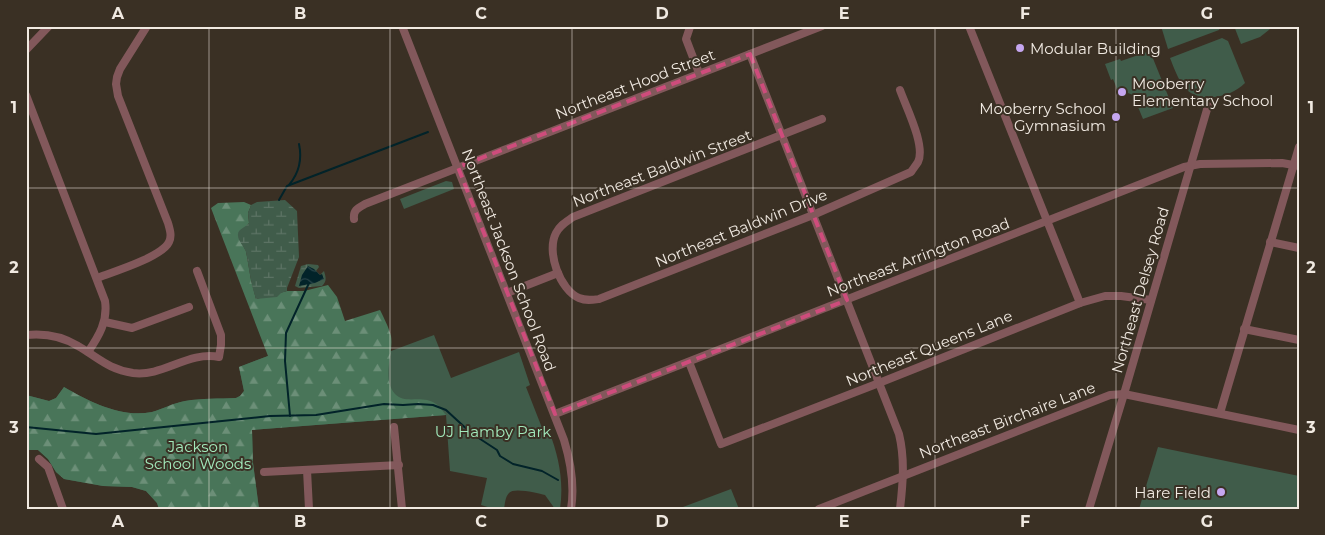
<svg xmlns="http://www.w3.org/2000/svg" width="1325" height="535" font-family="Montserrat,sans-serif">
<style>
.green{fill:#405c4a}
.forest{fill:url(#forest-firs)}
.wetland{fill:url(#wetland-marsh)}
.water{fill:url(#water-waves)}
.lines{fill:none;stroke-linecap:round;stroke-linejoin:round}
.stream{stroke:#022329;stroke-width:2}
.minor{stroke:#82585b;stroke-width:8}
.marked{fill:none;stroke:#ce4c7c;stroke-width:4;stroke-dasharray:10 6;stroke-linejoin:round}
.grid{fill:none;stroke:#f0e9e1;stroke-width:1;stroke-opacity:0.55}
.poi-dot{fill:#c5a6f0;stroke:#3a3024;stroke-width:2}
.labels{text-anchor:middle;dominant-baseline:central;stroke-width:4;stroke-linejoin:round;paint-order:stroke}
.poi-label{font-size:15px;fill:#f0e9e1;stroke:#3a3024;text-anchor:start}
.street-label{font-size:15px;fill:#f0e9e1;stroke:#3a3024}
.park-label{font-size:15px;fill:#a2e9bb;stroke:#3a3024}
.neatline{fill:none;stroke:#f0e9e1;stroke-width:2}
.grid-label{font-size:16px;text-anchor:middle;font-weight:bold;fill:#f0e9e1}
</style>
<defs>
<pattern id="forest-firs" width="22" height="20" patternUnits="userSpaceOnUse" patternTransform="scale(1.25)"><rect width="22" height="20" fill="#497559"/><path d="M5 1l3.5 6h-7zM16 11l3.5 6h-7z" fill="#6c8f78"/></pattern>
<pattern id="wetland-marsh" width="20" height="14" patternUnits="userSpaceOnUse" patternTransform="scale(1.25)"><rect width="20" height="14" fill="#405c4a"/><path d="M1 5h8M5 5V1M11 12h8M15 12V8" fill="none" stroke="#5c7364"/></pattern>
<pattern id="water-waves" width="16" height="10" patternUnits="userSpaceOnUse" patternTransform="scale(1.25)"><rect width="16" height="10" fill="#022329"/><path d="M0 5q4-4 8 0t8 0" fill="none" stroke="#274348"/></pattern>
</defs>
<rect width="100%" height="100%" fill="#3a3024"/>
<g class="green">
<polygon points="1161,26 1221,26 1219,30 1168,49"/>
<polygon points="1234,26 1274,26 1260,37 1241,44"/>
<path d="M 1222,38 L 1228,41 L 1245,83 C 1231,98 1198,104 1184,87 C 1178,79 1174,68 1170,58 Z"/>
<polygon points="1150,51 1173,108 1143,119 1133,95 1128,93 1120,96 1113,79 1111,80 1105,64 1120,59 1121,61"/>
<polygon points="446,181 452,182 454,189 404,209 400,199"/>
<path d="M 329,333 L 391,351 L 434,335 L 451,378 L 519,352 L 530,385 L 526,387 L 544,433 L 549,431 C 559,457 564,482 560,509 L 555,509 L 545,495 C 538,493 513,487 509,493 C 505,497 505,504 504,509 L 494,509 L 481,505 L 487,478 L 450,471 L 446,415 L 252,430 L 253,463 L 259,509 L 159,509 L 157,503 L 146,491 L 132,487 L 103,486 L 64,479 L 56,472 L 48,459 L 38,450 L 26,450 L 26,395 L 49,401 L 56,398 L 64,387 C 90,402 121,418 152,412 C 163,409 173,403 185,401 C 202,398 219,399 236,398 L 240,396 L 244,391 L 239,367 Z"/>
<polygon points="1158,447 1299,476 1299,509 1139,509"/>
<polygon points="731,489 739,509 683,509 683,507"/>
</g>
<path class="forest" d="M 244,202 L 251,205 L 248,213 L 249,223 L 246,227 L 241,242 L 246,251 L 251,280 L 256,299 L 287,291 L 304,291 L 328,285 L 337,297 L 345,321 L 380,310 C 384,318 389,328 391,336 C 394,353 381,378 395,394 C 405,405 422,394 436,404 C 440,406 443,412 446,415 L 252,430 L 253,463 L 259,509 L 159,509 L 157,503 L 146,491 L 132,487 L 103,486 L 64,479 L 56,472 L 48,459 L 38,450 L 26,450 L 26,395 L 49,401 L 56,398 L 64,387 C 90,402 121,418 152,412 C 163,409 173,403 185,401 C 202,398 219,399 236,398 L 240,396 L 244,391 L 239,367 L 268,356 L 211,208 L 218,203 Z"/>
<g class="wetland">
<path d="M 285,200 L 297,211 L 299,257 L 287,288 L 287,291 L 281,293 L 277,297 L 256,299 C 254,293 252,286 251,280 C 249,271 248,261 246,252 C 244,246 237,240 238,234 C 238,229 246,227 249,223 L 248,213 L 251,205 L 257,202 Z"/>
<path d="M 308,264 L 318,265 L 319,267 L 316,271 L 320,275 L 324,271 C 326,278 327,281 322,286 L 299,288 L 295,286 L 301,266 Z"/>
</g>
<polygon class="water" points="308,266 314,269 320,275 322,274 324,279 315,283 299,286 302,275"/>
<g class="lines">
<g class="stream">
<path d="M 289,185 C 299,173 302,158 299,144"/>
<polyline points="279,200 287,186 428,132"/>
<polyline points="290,416 285,361 286,333 309,283"/>
<polyline points="26,427 96,434 270,416 316,415 384,404 403,405 418,404 433,405 446,410 471,433 497,450 500,456 513,464 542,471 558,480"/>
</g>
<g class="minor">
<path d="M 402,26 L 564,440 C 571,463 575,485 571,509"/>
<polyline points="969,26 1080,303"/>
<polyline points="690,27 686,39 699,73"/>
<polyline points="26,50 49,26"/>
<path d="M 750,54 L 899,434 C 905,459 903,483 900,509"/>
<path d="M 26,95 L 105,301 C 108,321 99,336 88,352"/>
<path d="M 822,119 L 573,217 C 566,222 560,225 556,233 C 546,252 560,290 579,298 C 586,301 592,300 599,299 L 813,215 L 911,172 C 913,169 916,165 918,162 C 926,146 906,107 900,90"/>
<path d="M 354,219 C 353,210 358,208 365,204 L 822,26"/>
<polyline points="1270,242 1299,248"/>
<path d="M 97,278 C 113,272 162,257 169,242 C 172,236 170,230 168,223 L 118,96 L 116,84 L 117,77 L 120,69 L 147,26"/>
<polyline points="507,293 558,273"/>
<polyline points="105,322 132,328 189,307"/>
<polyline points="1244,329 1299,340"/>
<path d="M 26,335 C 45,333 62,336 78,346 C 99,358 108,369 133,373 C 163,377 188,351 219,357 L 221,345 L 221,335 L 197,271"/>
<polyline points="689,362 721,444 879,383 1080,303 1105,296 1121,296 1151,300"/>
<polyline points="1220,413 1299,147"/>
<polyline points="555,414 1184,167 1200,164 1282,163 1299,166"/>
<polyline points="394,427 402,509"/>
<polyline points="39,459 48,467 63,509"/>
<polyline points="307,470 309,509"/>
<polyline points="264,472 399,465"/>
<polyline points="819,509 1110,395 1124,394 1299,430"/>
<polyline points="1089,509 1124,394 1208,106"/>
</g>
</g>
<path class="marked" d="M 750,54 L 847,300 L 555,414 L 458,167 Z"/>
<path class="grid" d="M 209,26 L 209,509M 390,26 L 390,509M 572,26 L 572,509M 753,26 L 753,509M 935,26 L 935,509M 1116,26 L 1116,509M 26,188 L 1299,188M 26,348 L 1299,348"/>
<g class="poi-dot">
<circle cx="1020" cy="48" r="5"/>
<circle cx="1122" cy="92" r="5"/>
<circle cx="1116" cy="117" r="5"/>
<circle cx="1221" cy="492" r="5"/>
</g>
<g class="labels">
<g class="poi-label">
<text x="1030" y="48">Modular Building</text>
<text x="1132" y="83">Mooberry<tspan x="1132" dy="17">Elementary School</tspan></text>
<text x="1106" y="108" text-anchor="end">Mooberry School<tspan x="1106" dy="17">Gymnasium</tspan></text>
<text x="1211" y="492" text-anchor="end">Hare Field</text>
</g>
<g class="street-label">
<text transform="translate(635 84) rotate(-21)">Northeast Hood Street</text>
<text transform="translate(662 168) rotate(-21)">Northeast Baldwin Street</text>
<text transform="translate(741 228) rotate(-22)">Northeast Baldwin Drive</text>
<text transform="translate(918 257) rotate(-21)">Northeast Arrington Road</text>
<text transform="translate(509 260) rotate(69)">Northeast Jackson School Road</text>
<text transform="translate(1140 290) rotate(-74)">Northeast Delsey Road</text>
<text transform="translate(929 348) rotate(-22)">Northeast Queens Lane</text>
<text transform="translate(1007 420) rotate(-21)">Northeast Birchaire Lane</text>
</g>
<g class="park-label">
<text x="493" y="431">UJ Hamby Park</text>
<text x="198" y="446">Jackson<tspan x="198" dy="17">School Woods</tspan></text>
</g>
</g>
<rect width="1325" height="535" fill="none" stroke="#3a3024" stroke-width="55"/>
<rect x="28" y="28" width="1270" height="480" class="neatline"/>
<g class="grid-label">
<text x="118" y="19">A</text>
<text x="300" y="19">B</text>
<text x="481" y="19">C</text>
<text x="662" y="19">D</text>
<text x="844" y="19">E</text>
<text x="1025" y="19">F</text>
<text x="1207" y="19">G</text>
<text x="14" y="113">1</text>
<text x="1311" y="113">1</text>
<text x="14" y="273">2</text>
<text x="1311" y="273">2</text>
<text x="14" y="433">3</text>
<text x="1311" y="433">3</text>
<text x="118" y="527">A</text>
<text x="300" y="527">B</text>
<text x="481" y="527">C</text>
<text x="662" y="527">D</text>
<text x="844" y="527">E</text>
<text x="1025" y="527">F</text>
<text x="1207" y="527">G</text>
</g>
</svg>
